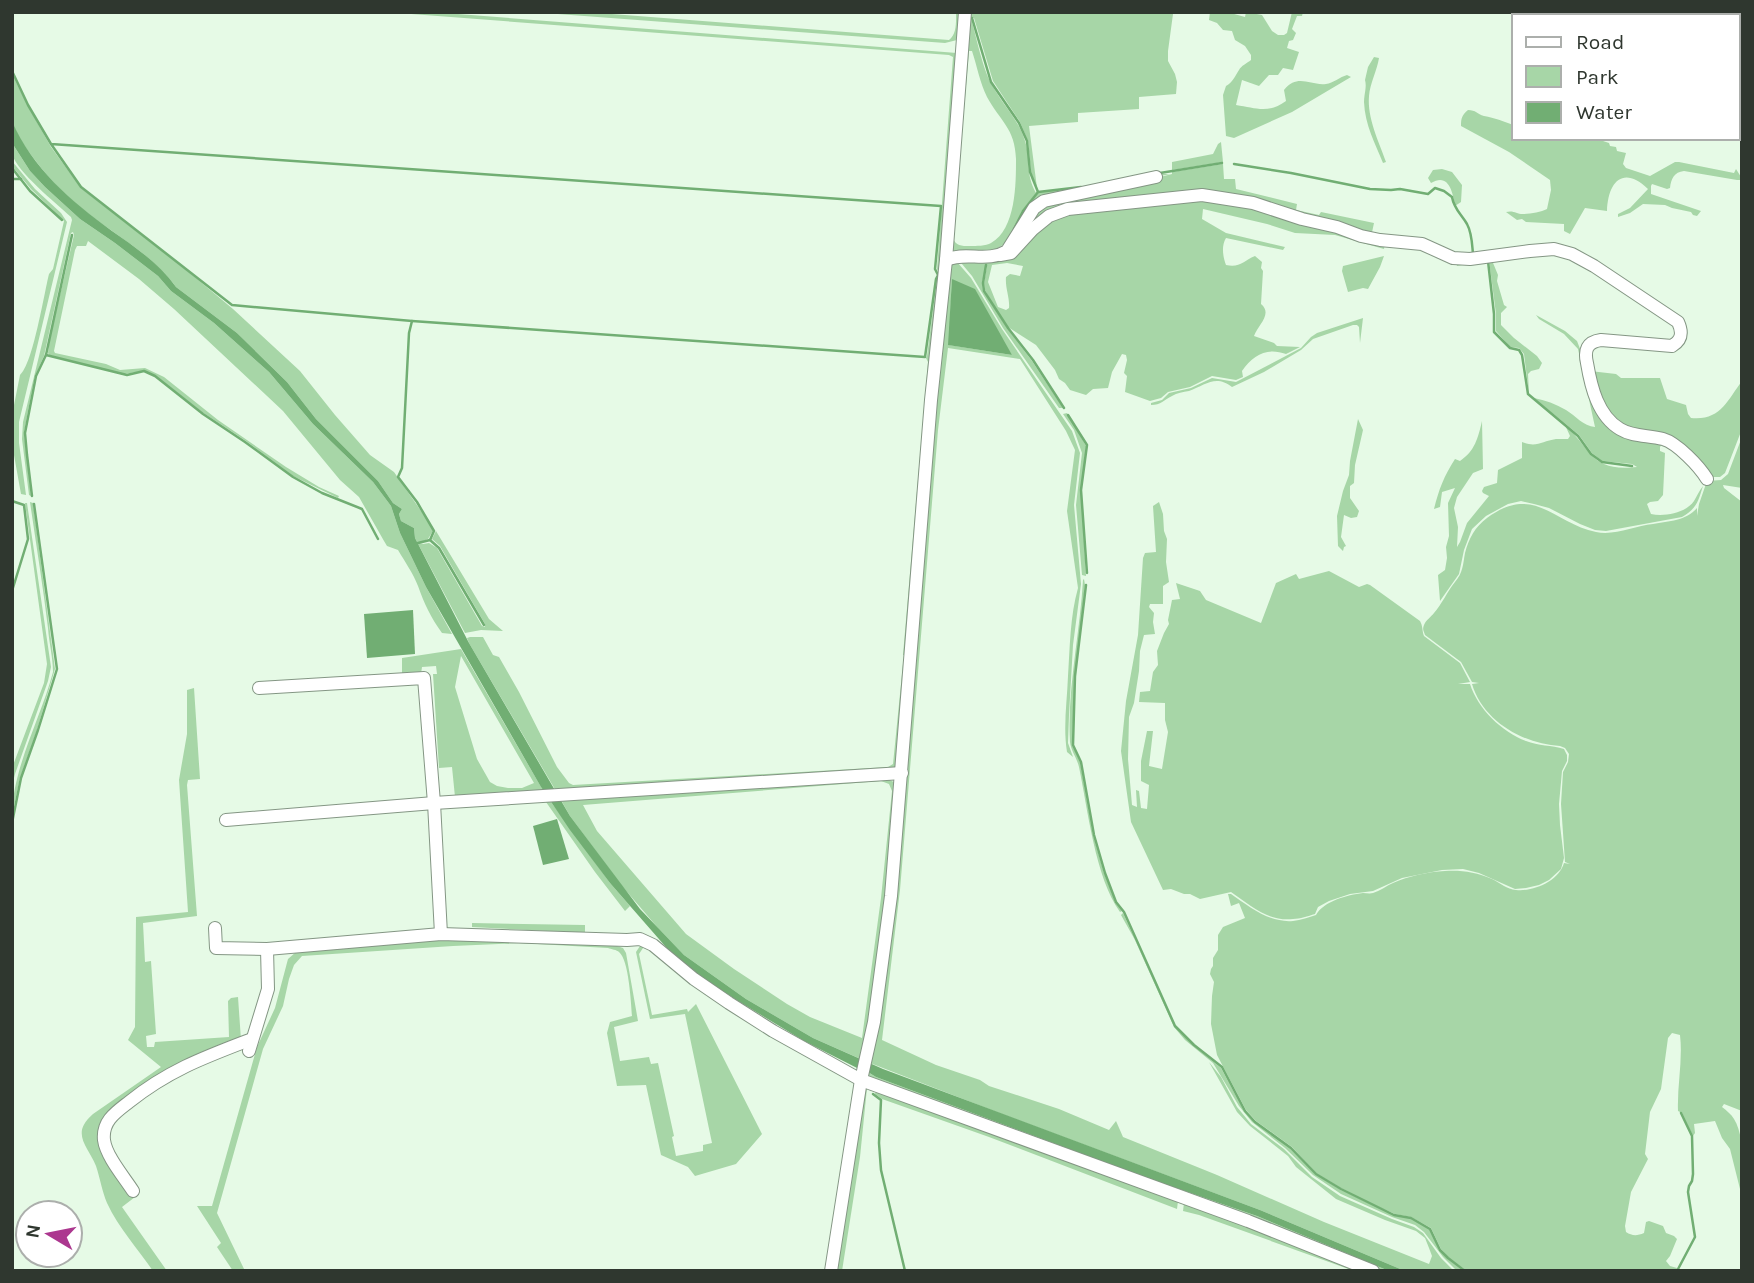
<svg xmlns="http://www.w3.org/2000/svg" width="1754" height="1283" font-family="Karla,sans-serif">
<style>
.green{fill:#a7d6a7;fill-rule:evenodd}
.water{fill:#71ae73}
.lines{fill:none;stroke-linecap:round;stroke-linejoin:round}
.stream{stroke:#71ae73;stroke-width:2.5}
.minor-casing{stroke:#849684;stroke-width:14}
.minor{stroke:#fff;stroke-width:12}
</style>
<rect width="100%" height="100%" fill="#e6fae6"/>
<g class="green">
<polygon points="385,12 432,12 957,53 958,57 908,656 903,655 928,362 926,358 927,356 937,279 939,275 937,269 953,57 949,55"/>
<path d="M 531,12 L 586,12 L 949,40 C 957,34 956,22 956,12 L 961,12 L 957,40 L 945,43 Z"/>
<path d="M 967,12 L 1173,12 L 1173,14 L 1168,51 L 1168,61 L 1175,74 L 1177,82 L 1176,94 L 1139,97 L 1139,109 L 1078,113 L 1078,122 L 1029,126 L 1037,188 L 1031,172 L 1028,141 L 1020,122 L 993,81 L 974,18 L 971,18 C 976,36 983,70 992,85 C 1002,104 1019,120 1025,141 C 1031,160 1025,173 1036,193 L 1022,211 L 1008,242 L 994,250 L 993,252 L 1001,249 L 1009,243 L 1023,212 L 1038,192 L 1090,187 L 1159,174 L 1170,174 L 1044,201 L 1034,207 L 1007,250 C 991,259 972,255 954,254 L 951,253 L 949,246 ZM 969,51 L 972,51 C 977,66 980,83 987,97 C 1000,121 1015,128 1016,159 C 1016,184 1016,229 991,243 C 986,246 976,246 970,246 C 961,246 956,246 953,238 Z"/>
<path d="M 1210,12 L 1227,12 L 1245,17 L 1246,12 L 1262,15 L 1272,31 L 1278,35 L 1284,35 L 1287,33 L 1292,12 L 1303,12 L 1302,16 L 1297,16 L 1292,29 L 1296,33 L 1293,40 L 1289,41 L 1287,48 L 1299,52 L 1293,70 L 1283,68 L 1278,75 L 1269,75 L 1259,86 L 1242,80 L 1236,105 C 1256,108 1268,114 1286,101 L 1284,90 C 1298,73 1310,86 1326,84 C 1333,83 1340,77 1347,75 L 1351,77 L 1292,112 L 1234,138 L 1226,136 L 1223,95 L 1226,86 C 1233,82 1235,76 1239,70 C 1241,66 1247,63 1251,60 L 1251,55 L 1245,46 L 1235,40 L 1232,31 L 1223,30 L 1217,23 L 1209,20 Z"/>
<polygon points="1674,12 1742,12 1742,114 1738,110 1738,16 1679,16"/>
<path d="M 1374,57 L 1379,58 C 1377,71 1370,83 1369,96 C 1367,118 1379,142 1386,162 L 1383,163 C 1375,143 1365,125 1364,102 C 1364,94 1367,87 1365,80 L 1368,67 Z"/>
<path d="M 12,74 L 29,108 L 51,147 L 81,188 L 185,269 L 233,309 L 300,371 L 335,415 L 370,455 L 394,472 L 428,521 L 433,531 L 428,539 L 419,543 L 423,544 L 429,543 L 437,548 L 482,626 L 485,627 L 485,624 L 440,546 L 432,539 L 436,531 L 489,619 L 503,631 L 481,630 L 465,633 L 415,538 L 414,528 L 401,521 L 399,514 L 402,509 L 393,503 L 378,481 L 316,419 L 287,382 L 237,333 L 176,287 C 154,256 118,237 89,214 C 69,199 50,180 35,160 C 27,150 17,136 13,123 C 9,110 12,88 12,74 Z"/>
<path d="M 1468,110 C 1476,110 1477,114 1484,116 C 1495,118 1503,121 1513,125 L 1514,122 L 1514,138 L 1600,138 L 1600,140 L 1609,143 L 1610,146 L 1616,147 L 1617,151 L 1626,153 L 1623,164 L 1626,168 L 1650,176 L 1675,162 L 1679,162 L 1734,173 L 1736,169 L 1741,177 L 1740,180 L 1737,180 L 1684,171 C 1674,172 1671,179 1670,188 L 1667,189 L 1652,184 L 1651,186 L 1651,194 L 1701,211 L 1697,216 L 1693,215 L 1691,212 L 1672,208 L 1665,205 L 1643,204 L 1630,213 L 1618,217 L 1618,214 L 1630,208 L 1648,189 C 1623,165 1608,182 1607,211 L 1585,208 L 1570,234 L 1564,231 L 1564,224 L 1526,222 L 1522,219 L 1517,220 L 1506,212 C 1514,210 1516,214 1523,214 C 1531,214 1541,212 1547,209 L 1551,190 L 1550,180 L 1509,152 L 1461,126 C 1461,118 1462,115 1468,110 Z"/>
<polygon points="1221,142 1223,162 1172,170 1172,162 1213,154 1218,144"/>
<path d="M 12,143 L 30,171 L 45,187 L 80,219 L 115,243 L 158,276 L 171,291 L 214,323 L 269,372 L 313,424 L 373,482 L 391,506 L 400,533 L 426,587 L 452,634 L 442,633 C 431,618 424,603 418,586 C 413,573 405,562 398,550 L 387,546 L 384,541 L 359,497 L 340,480 L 283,411 L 174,309 L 139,279 L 88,241 L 86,246 L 77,246 L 75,250 L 54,351 L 55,353 L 106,364 L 120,370 L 145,368 L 164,377 L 218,420 L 286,467 L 319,487 L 339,496 L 338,498 L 293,476 L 246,441 L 202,412 L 156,376 L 144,371 L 124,374 L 49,355 L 48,353 L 50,338 L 74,235 L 73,232 L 71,233 L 44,356 L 35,376 L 28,411 L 24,433 L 31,496 L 29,495 L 22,439 L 23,422 L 72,220 L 71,217 C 56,203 17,172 12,154 C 11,151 12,147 12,143 Z"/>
<path d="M 12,161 L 35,189 L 61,213 L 67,222 L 19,422 L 19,443 L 26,495 L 21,494 L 12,444 L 12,415 L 20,375 C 33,364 44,294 49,274 L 53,269 L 64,221 L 31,189 L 12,166 Z"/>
<polygon points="1223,164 1224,179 1235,179 1236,189 1297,204 1296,210 1319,215 1321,212 1374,223 1371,237 1225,197 1068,207 1008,251 1035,208 1172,174 1172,172"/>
<path d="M 1442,169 L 1452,172 L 1462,185 L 1461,202 L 1455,206 C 1453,193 1449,172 1431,183 L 1428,178 L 1433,170 Z"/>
<path d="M 1225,200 L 1385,243 L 1384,249 L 1335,235 L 1295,233 L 1267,224 L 1203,209 L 1202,219 L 1226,233 L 1285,247 L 1283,250 L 1226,238 C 1221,246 1223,257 1226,265 C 1240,268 1243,261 1255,256 L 1262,262 L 1261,268 L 1263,271 L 1261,304 C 1273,314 1258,325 1254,336 L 1274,343 L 1277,346 L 1300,347 L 1286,354 C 1267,347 1253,355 1242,371 L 1243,377 L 1236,380 L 1212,376 L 1190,387 L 1168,392 L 1161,398 L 1150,401 L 1125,392 L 1127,376 L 1124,373 L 1127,360 L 1126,355 L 1122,354 L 1112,372 L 1108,388 L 1093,389 L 1086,395 L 1070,390 L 1065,383 L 1059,379 L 1055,370 L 1036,345 L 1008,327 L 991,301 L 985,290 L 984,283 L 987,266 L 986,265 L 982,283 L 983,291 L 1007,328 L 1032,361 L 1063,408 L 1059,408 L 1003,328 L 972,276 L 957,258 L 983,260 L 1050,217 L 1156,201 ZM 1007,263 L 1023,266 L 1020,276 L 1010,274 L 1006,277 C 1005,288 1010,298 1009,308 L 1006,310 L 998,307 L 988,282 L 992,265 Z"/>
<polygon points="1384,256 1380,267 1368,289 1363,288 1348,292 1342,271 1343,266"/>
<polygon points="1491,258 1498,275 1497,281 1504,305 1507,307 1501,313 1501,325 1514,338 1537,356 1542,363 1539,369 1531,371 1528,374 1529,394 1524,354 1519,348 1510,347 1496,331 1496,314 1489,260 1457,266 1455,260"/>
<path d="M 957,262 L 971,278 L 1002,329 L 1072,431 L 1080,453 L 1074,505 L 1081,584 L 1073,645 L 1069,715 L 1068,743 L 1073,757 L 1067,752 C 1063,727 1067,702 1068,676 C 1070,647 1070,616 1078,588 L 1067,511 L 1075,450 L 1066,431 L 1020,359 L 948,348 L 938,430 L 900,890 L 882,1040 L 936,1065 L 980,1080 L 989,1086 L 1059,1109 L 1109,1130 L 1116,1121 L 1123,1137 L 1217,1175 L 1324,1222 L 1429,1264 L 1432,1256 L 1429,1248 L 1425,1238 L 1416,1231 L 1385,1220 L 1336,1199 L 1296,1167 L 1288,1156 L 1250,1126 L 1237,1112 L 1209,1062 L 1221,1077 L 1237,1107 L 1251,1124 L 1284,1149 L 1312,1177 L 1340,1196 L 1392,1219 L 1414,1227 L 1423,1233 L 1441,1258 L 1454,1271 L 1405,1271 L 1260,1210 L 1002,1114 L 870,1063 L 931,454 L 951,263 ZM 952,279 L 1012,355 L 949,345 Z"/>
<path d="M 1536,315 L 1565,331 L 1577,341 L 1608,422 L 1662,441 L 1677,452 L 1662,444 L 1660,447 L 1660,451 L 1665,453 L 1663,495 L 1658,501 L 1650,502 L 1647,504 L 1651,514 C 1664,517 1686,513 1694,501 C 1697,496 1699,491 1703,486 C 1698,502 1697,508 1682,517 L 1606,531 L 1595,530 L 1580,524 L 1549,508 L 1534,504 L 1521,501 L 1508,504 L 1486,516 L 1472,529 L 1464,550 L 1459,574 L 1440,601 L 1438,575 L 1445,570 L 1447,558 L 1446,547 L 1449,536 L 1448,503 L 1455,488 L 1442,492 L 1440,507 L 1434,509 C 1439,489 1444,476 1455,459 L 1460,461 C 1475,451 1478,438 1482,421 L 1483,469 L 1473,473 L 1457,497 L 1454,508 L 1458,527 L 1457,547 L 1460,542 L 1467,523 L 1489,496 L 1483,493 L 1482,491 L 1484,487 L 1497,483 L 1498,470 L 1522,458 L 1522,442 C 1537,448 1542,441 1556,439 C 1560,439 1564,439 1568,439 L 1570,436 L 1565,425 C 1593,451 1591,472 1637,467 L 1632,464 L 1602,461 L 1592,453 L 1579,435 L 1534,398 C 1545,400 1556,404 1566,410 C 1576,416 1583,426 1595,427 L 1578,349 L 1564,334 L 1539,319 Z"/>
<path d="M 1363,318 L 1360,343 L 1359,327 L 1357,325 L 1353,325 L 1313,339 L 1301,350 L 1264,372 L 1232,387 C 1216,374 1205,385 1189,391 C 1183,392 1177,393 1172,396 C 1164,400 1161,405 1151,405 L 1151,403 L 1162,400 L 1169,393 L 1191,388 L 1212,378 L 1236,382 L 1301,348 L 1311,337 L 1317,333 Z"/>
<path d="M 1590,371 L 1616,374 L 1621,378 L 1660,378 L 1667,399 L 1686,405 L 1688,414 L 1691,418 C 1720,421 1727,401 1742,381 L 1742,429 L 1725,473 L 1720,477 L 1709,477 L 1682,449 L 1631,432 L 1611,419 Z"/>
<polygon points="1067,413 1086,446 1081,490 1086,576 1082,575 1076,505 1082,453 1074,430 1063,414"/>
<polygon points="1358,419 1363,430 1355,465 1354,483 1350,486 1350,498 1359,511 1357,517 1351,518 1344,515 1341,537 1346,546 1344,547 1343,551 1338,546 1337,516 1343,491 1349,475 1350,461"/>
<path d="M 1742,437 L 1742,488 L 1723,485 L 1724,488 L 1742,502 L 1742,1111 L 1724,1104 L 1722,1107 C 1727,1111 1731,1114 1734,1119 C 1746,1138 1742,1175 1742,1197 L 1730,1149 L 1722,1138 L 1715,1121 L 1694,1124 L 1695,1133 L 1693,1136 L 1682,1113 L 1678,1111 C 1677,1086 1683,1060 1680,1035 L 1672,1033 L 1668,1038 L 1661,1089 L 1650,1112 L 1645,1154 L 1648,1159 L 1631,1192 L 1625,1226 L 1626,1232 C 1632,1236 1637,1236 1644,1233 L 1646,1222 L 1649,1221 L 1663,1226 L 1666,1233 L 1674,1236 L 1677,1239 L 1670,1256 L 1666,1261 L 1670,1266 L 1677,1268 L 1676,1271 L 1467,1271 L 1449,1258 L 1441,1249 L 1431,1228 L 1411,1217 L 1395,1214 L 1372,1204 L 1341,1188 L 1316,1173 L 1292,1147 L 1256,1121 L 1246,1110 L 1217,1055 L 1211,1024 L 1212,996 L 1214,982 L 1210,974 L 1211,969 L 1213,966 L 1213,958 L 1218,950 L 1218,935 L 1223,927 L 1245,918 L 1239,903 L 1231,906 L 1228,894 L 1231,894 C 1250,907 1269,923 1293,921 C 1301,920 1309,917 1316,915 C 1324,901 1347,895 1363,893 C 1366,893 1370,894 1373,893 C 1380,891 1386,886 1393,883 C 1409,876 1427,872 1445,871 C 1461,870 1476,872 1492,879 C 1500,883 1507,889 1516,890 C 1533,892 1559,881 1564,863 L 1570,864 L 1565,862 L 1561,804 L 1563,772 L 1568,762 L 1569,754 L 1565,748 L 1560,746 C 1523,744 1483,721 1472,684 L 1479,683 L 1472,682 L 1461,662 L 1425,635 C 1424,631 1422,630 1424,625 C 1426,620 1431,617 1434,613 C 1442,604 1447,592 1455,582 C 1463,573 1463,564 1465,553 C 1469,538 1475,527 1487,518 C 1534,483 1555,524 1596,532 C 1614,536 1635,526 1653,524 C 1669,521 1686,521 1697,508 L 1697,516 L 1699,504 L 1707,481 L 1721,480 L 1728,474 Z"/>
<path d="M 30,502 L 33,503 L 55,669 L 37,730 L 20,778 L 12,816 C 12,769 41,718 53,672 C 53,657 49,643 48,628 C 43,586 36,544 30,502 Z"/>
<path d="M 1159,502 L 1163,514 L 1164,531 L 1167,539 L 1166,562 L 1169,582 L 1163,586 L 1163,604 L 1150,604 L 1149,607 L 1154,613 L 1153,622 L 1155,634 L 1144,635 L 1140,651 L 1139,671 L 1134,703 L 1129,717 L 1128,759 L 1132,805 L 1137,807 L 1136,790 L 1139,791 L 1141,808 L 1147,809 L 1149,785 L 1141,781 L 1141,761 L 1147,731 L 1153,731 L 1149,766 L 1162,769 L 1168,732 L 1165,720 L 1165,703 L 1139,702 L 1140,692 L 1150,691 L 1153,672 L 1158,665 L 1157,651 L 1164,633 L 1169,624 L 1168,620 L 1172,600 L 1180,599 L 1176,583 L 1200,591 L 1206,600 L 1261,623 L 1276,583 L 1296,574 L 1299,579 L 1329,571 L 1359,587 L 1367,584 L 1370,585 L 1420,621 C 1423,626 1422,631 1424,636 L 1460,663 L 1470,682 L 1458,684 L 1470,684 C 1478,709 1502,732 1526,741 C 1538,746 1552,745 1564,749 L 1567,755 L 1567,761 L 1562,771 L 1559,804 L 1560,825 L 1564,858 L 1561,869 L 1549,880 L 1539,885 L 1526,888 L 1515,889 L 1479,873 L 1463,869 L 1442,870 L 1402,878 L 1373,891 L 1350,894 L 1329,901 L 1318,907 L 1315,914 C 1308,916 1300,919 1293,919 C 1268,922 1250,905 1231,892 L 1200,899 L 1190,894 L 1184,894 L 1171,889 L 1163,890 L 1131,822 L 1121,751 L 1126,701 L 1138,635 L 1143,558 L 1145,553 L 1156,552 L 1153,506 Z"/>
<polygon points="25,503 27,503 51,667 48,681 15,774 12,786 12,768 44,683 47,664"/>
<path d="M 1084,579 L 1085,585 L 1075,676 L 1072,745 L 1080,762 L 1093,835 L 1104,873 L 1115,902 L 1122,911 L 1120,912 C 1095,877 1088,810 1079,767 C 1077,758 1071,751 1070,742 C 1067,688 1080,634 1083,580 Z"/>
<polygon points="470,637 483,637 493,655 499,657 519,692 557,767 569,783 573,785 888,767 893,764 903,664 908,664 897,766 893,769 556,791 469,643 467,638"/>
<path d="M 461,649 L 544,792 L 455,797 L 452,767 L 439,768 L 433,674 L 437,674 L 436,666 L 422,667 L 421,674 L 402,673 L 402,658 ZM 461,656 L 534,783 L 522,788 L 508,788 L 497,786 L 490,782 L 477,759 L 455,687 Z"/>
<path d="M 194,688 L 200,779 L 188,780 L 187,785 L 197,916 L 143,923 L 145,962 L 151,961 L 156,1034 L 146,1036 L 147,1047 L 154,1047 L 155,1042 L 229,1037 L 228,1001 L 231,998 L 238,997 L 241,1040 L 115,1109 L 103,1150 L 135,1197 L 122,1207 L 167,1271 L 153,1271 C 138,1249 118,1227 107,1203 C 102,1191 100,1178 96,1166 C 88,1146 70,1134 93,1114 L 161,1067 L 128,1040 L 135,1027 L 136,917 L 188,912 L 179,780 L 187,734 L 187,690 Z"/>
<path d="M 885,778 L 896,783 L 888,898 L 863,1060 L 813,1038 L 746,999 L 684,955 L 658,928 L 622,886 L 570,816 L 561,800 ZM 881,781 L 889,784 L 892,791 L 881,898 L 862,1038 L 810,1017 L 787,1004 L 734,969 L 686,934 L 597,831 L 583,805 Z"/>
<polygon points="546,802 551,802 610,883 630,906 625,911 595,872"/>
<polygon points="1123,913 1175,1027 1194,1046 1221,1068 1244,1111 1255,1122 1291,1148 1315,1174 1341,1190 1394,1215 1411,1218 1430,1229 1439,1250 1448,1259 1463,1271 1456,1270 1443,1257 1424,1232 1415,1225 1392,1217 1341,1194 1313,1175 1285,1148 1252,1122 1239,1106 1213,1063 1185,1040 1174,1027 1135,940 1121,915"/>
<polygon points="472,923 585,925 585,933 472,927"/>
<path d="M 444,938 L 617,946 L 623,948 L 626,953 L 638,1021 L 614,1027 L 620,1061 L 649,1057 L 651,1064 L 658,1063 L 674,1136 L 672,1137 L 676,1156 L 703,1151 L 703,1145 L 712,1143 L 685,1014 L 650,1019 L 636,952 L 640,946 L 648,946 L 643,948 L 639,954 L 652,1015 L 687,1009 L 688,1012 L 696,1004 L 762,1134 L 736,1164 L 695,1176 L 688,1167 L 661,1155 L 646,1085 L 617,1086 L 607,1033 L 610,1022 L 632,1016 C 631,1003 629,960 619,952 C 617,950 611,949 608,948 L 519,943 L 453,946 L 302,956 L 294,965 L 289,979 L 283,1006 L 263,1049 L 217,1213 L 245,1271 L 233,1271 L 217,1247 L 221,1243 L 197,1206 L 212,1206 L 257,1047 L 275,1008 L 288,959 L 296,952 Z"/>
<polygon points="868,1072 876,1077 1147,1178 1257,1216 1389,1271 1378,1271 888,1087 867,1076"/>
<polygon points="867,1088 860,1157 842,1271 834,1271 864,1092"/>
<polygon points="876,1091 1178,1201 1177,1209 989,1137 882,1099 875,1094"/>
<polygon points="1184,1203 1364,1271 1354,1271 1199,1215 1183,1211"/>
</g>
<g class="water">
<path d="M 12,121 C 32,168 71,201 112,231 C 135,247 160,264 176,287 L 237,333 L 287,382 L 316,419 L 378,481 L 393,503 L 402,509 L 399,514 L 401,521 L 414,528 L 415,538 L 469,643 L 570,816 L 640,909 L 684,955 L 746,999 L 813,1038 L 883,1069 L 1260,1210 L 1405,1271 L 1389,1271 L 1257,1216 L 1147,1178 L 876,1077 L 868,1072 L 859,1069 L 804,1041 L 738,1001 L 704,979 L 672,954 L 610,883 L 570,830 L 541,787 L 426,587 L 400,533 L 391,506 L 373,482 L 313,424 L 269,372 L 214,323 L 171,291 L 158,276 L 115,243 L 80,219 L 45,187 L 30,171 L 14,146 L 12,143 Z"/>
<polygon points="952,279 975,289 1012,355 948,345"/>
<polygon points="413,610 415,654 367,658 364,614"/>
<polygon points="557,819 569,859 543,865 533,826"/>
</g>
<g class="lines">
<g class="stream">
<polyline points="972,18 991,82 1019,123 1027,141 1030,172 1038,192"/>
<polyline points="12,71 28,105 51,144 941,206 935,269 938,275 936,279 925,357 412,321 232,305 81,187 51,144"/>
<path d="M 1234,164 L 1291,173 L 1370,189 L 1391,190 L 1400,189 L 1428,194 L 1435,188 L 1444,191 L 1452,197 C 1454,209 1461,214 1467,224 C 1472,233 1472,244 1473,254"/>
<polyline points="12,168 30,191 62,220"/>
<polyline points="1160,173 1222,163"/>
<polyline points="12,179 21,179"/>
<polyline points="1014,229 1023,211 1038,192 1081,187"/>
<polyline points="1488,261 1494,314 1494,332 1510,348 1519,350 1522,355 1528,394 1578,436 1591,454 1602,462 1632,466"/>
<polyline points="986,265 983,283 984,291 1008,328 1033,360 1064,408"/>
<polyline points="412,321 409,333 402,468 398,477 417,502 434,531 430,540"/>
<polyline points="46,355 127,375 144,371 155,376 203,414 245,442 293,477 322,493 362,509 378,539"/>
<polyline points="1068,415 1087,445 1081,490 1087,573"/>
<polyline points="32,496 27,455 25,433 36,376 46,355 72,235"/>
<polyline points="12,501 24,505 28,539 12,591"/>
<polyline points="418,543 430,540 439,548 484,625"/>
<polyline points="1086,585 1075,676 1073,745 1081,762 1094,835 1105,873 1116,902 1124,912 1175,1026 1194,1045 1222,1067 1245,1111 1255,1122 1291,1148 1316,1174 1341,1189 1394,1215 1411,1218 1430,1229 1440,1250 1448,1258 1465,1271"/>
<polyline points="12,823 21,778 38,730 57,669 34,504"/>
<polyline points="873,1094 881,1100 879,1143 881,1170 905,1271"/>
<polyline points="1677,1271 1695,1237 1688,1192 1689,1186 1692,1181 1693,1174 1692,1136 1681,1113"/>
</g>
<g class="minor-casing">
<g id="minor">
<path d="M 1000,255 L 1011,253 L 1033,229 L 1049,216 L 1068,209 L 1202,195 L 1253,203 L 1302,219 L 1337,227 L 1361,236 L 1380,240 L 1422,244 L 1453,258 L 1470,259 L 1530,251 L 1554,249 L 1572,254 L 1594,266 L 1678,322 C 1683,333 1682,340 1672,346 L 1601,340 C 1587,342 1584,350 1587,363 C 1591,387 1598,416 1620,429 C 1633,437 1649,435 1663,439 C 1677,443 1699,466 1707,479"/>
<path d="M 946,260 C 965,251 988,263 1007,251 L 1034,208 L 1044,201 L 1156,177"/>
<polyline points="259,688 424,678 434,803 441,934"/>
<polyline points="226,820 434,803 902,773"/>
<polyline points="215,928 216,948 267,949 441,934 627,940 640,939 653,945 694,979 729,1003 773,1031 861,1080 1248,1221 1373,1271"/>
<polyline points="249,1051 268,989 267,949"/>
<path d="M 133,1191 C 124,1177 106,1156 104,1140 C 102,1121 116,1112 129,1102 C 169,1070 205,1057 252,1039"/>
<polyline points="831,1271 861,1080 874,1022 891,896 931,400 946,260 965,12"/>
</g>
</g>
<use href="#minor" class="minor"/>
</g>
<rect width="1754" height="1283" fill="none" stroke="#2f372f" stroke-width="28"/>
<rect x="1512" y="14" width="228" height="126" fill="#ffffff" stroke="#acafac" stroke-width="2"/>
<rect x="1526" y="37" width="35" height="10" fill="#ffffff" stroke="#acafac" stroke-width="2"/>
<text x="1576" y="49" font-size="21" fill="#2f372f">Road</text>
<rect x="1526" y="66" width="35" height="21" fill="#a7d6a7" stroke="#acafac" stroke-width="2"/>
<text x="1576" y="84" font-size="21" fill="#2f372f">Park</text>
<rect x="1526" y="102" width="35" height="21" fill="#71ae73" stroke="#acafac" stroke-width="2"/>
<text x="1576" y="119" font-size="21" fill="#2f372f">Water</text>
<g transform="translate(49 1234) rotate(280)"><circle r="33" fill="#ffffff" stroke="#acafac" stroke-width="2"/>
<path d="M0-5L12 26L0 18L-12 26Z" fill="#ac378f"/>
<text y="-10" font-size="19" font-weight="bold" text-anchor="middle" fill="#2f372f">N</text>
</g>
</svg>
